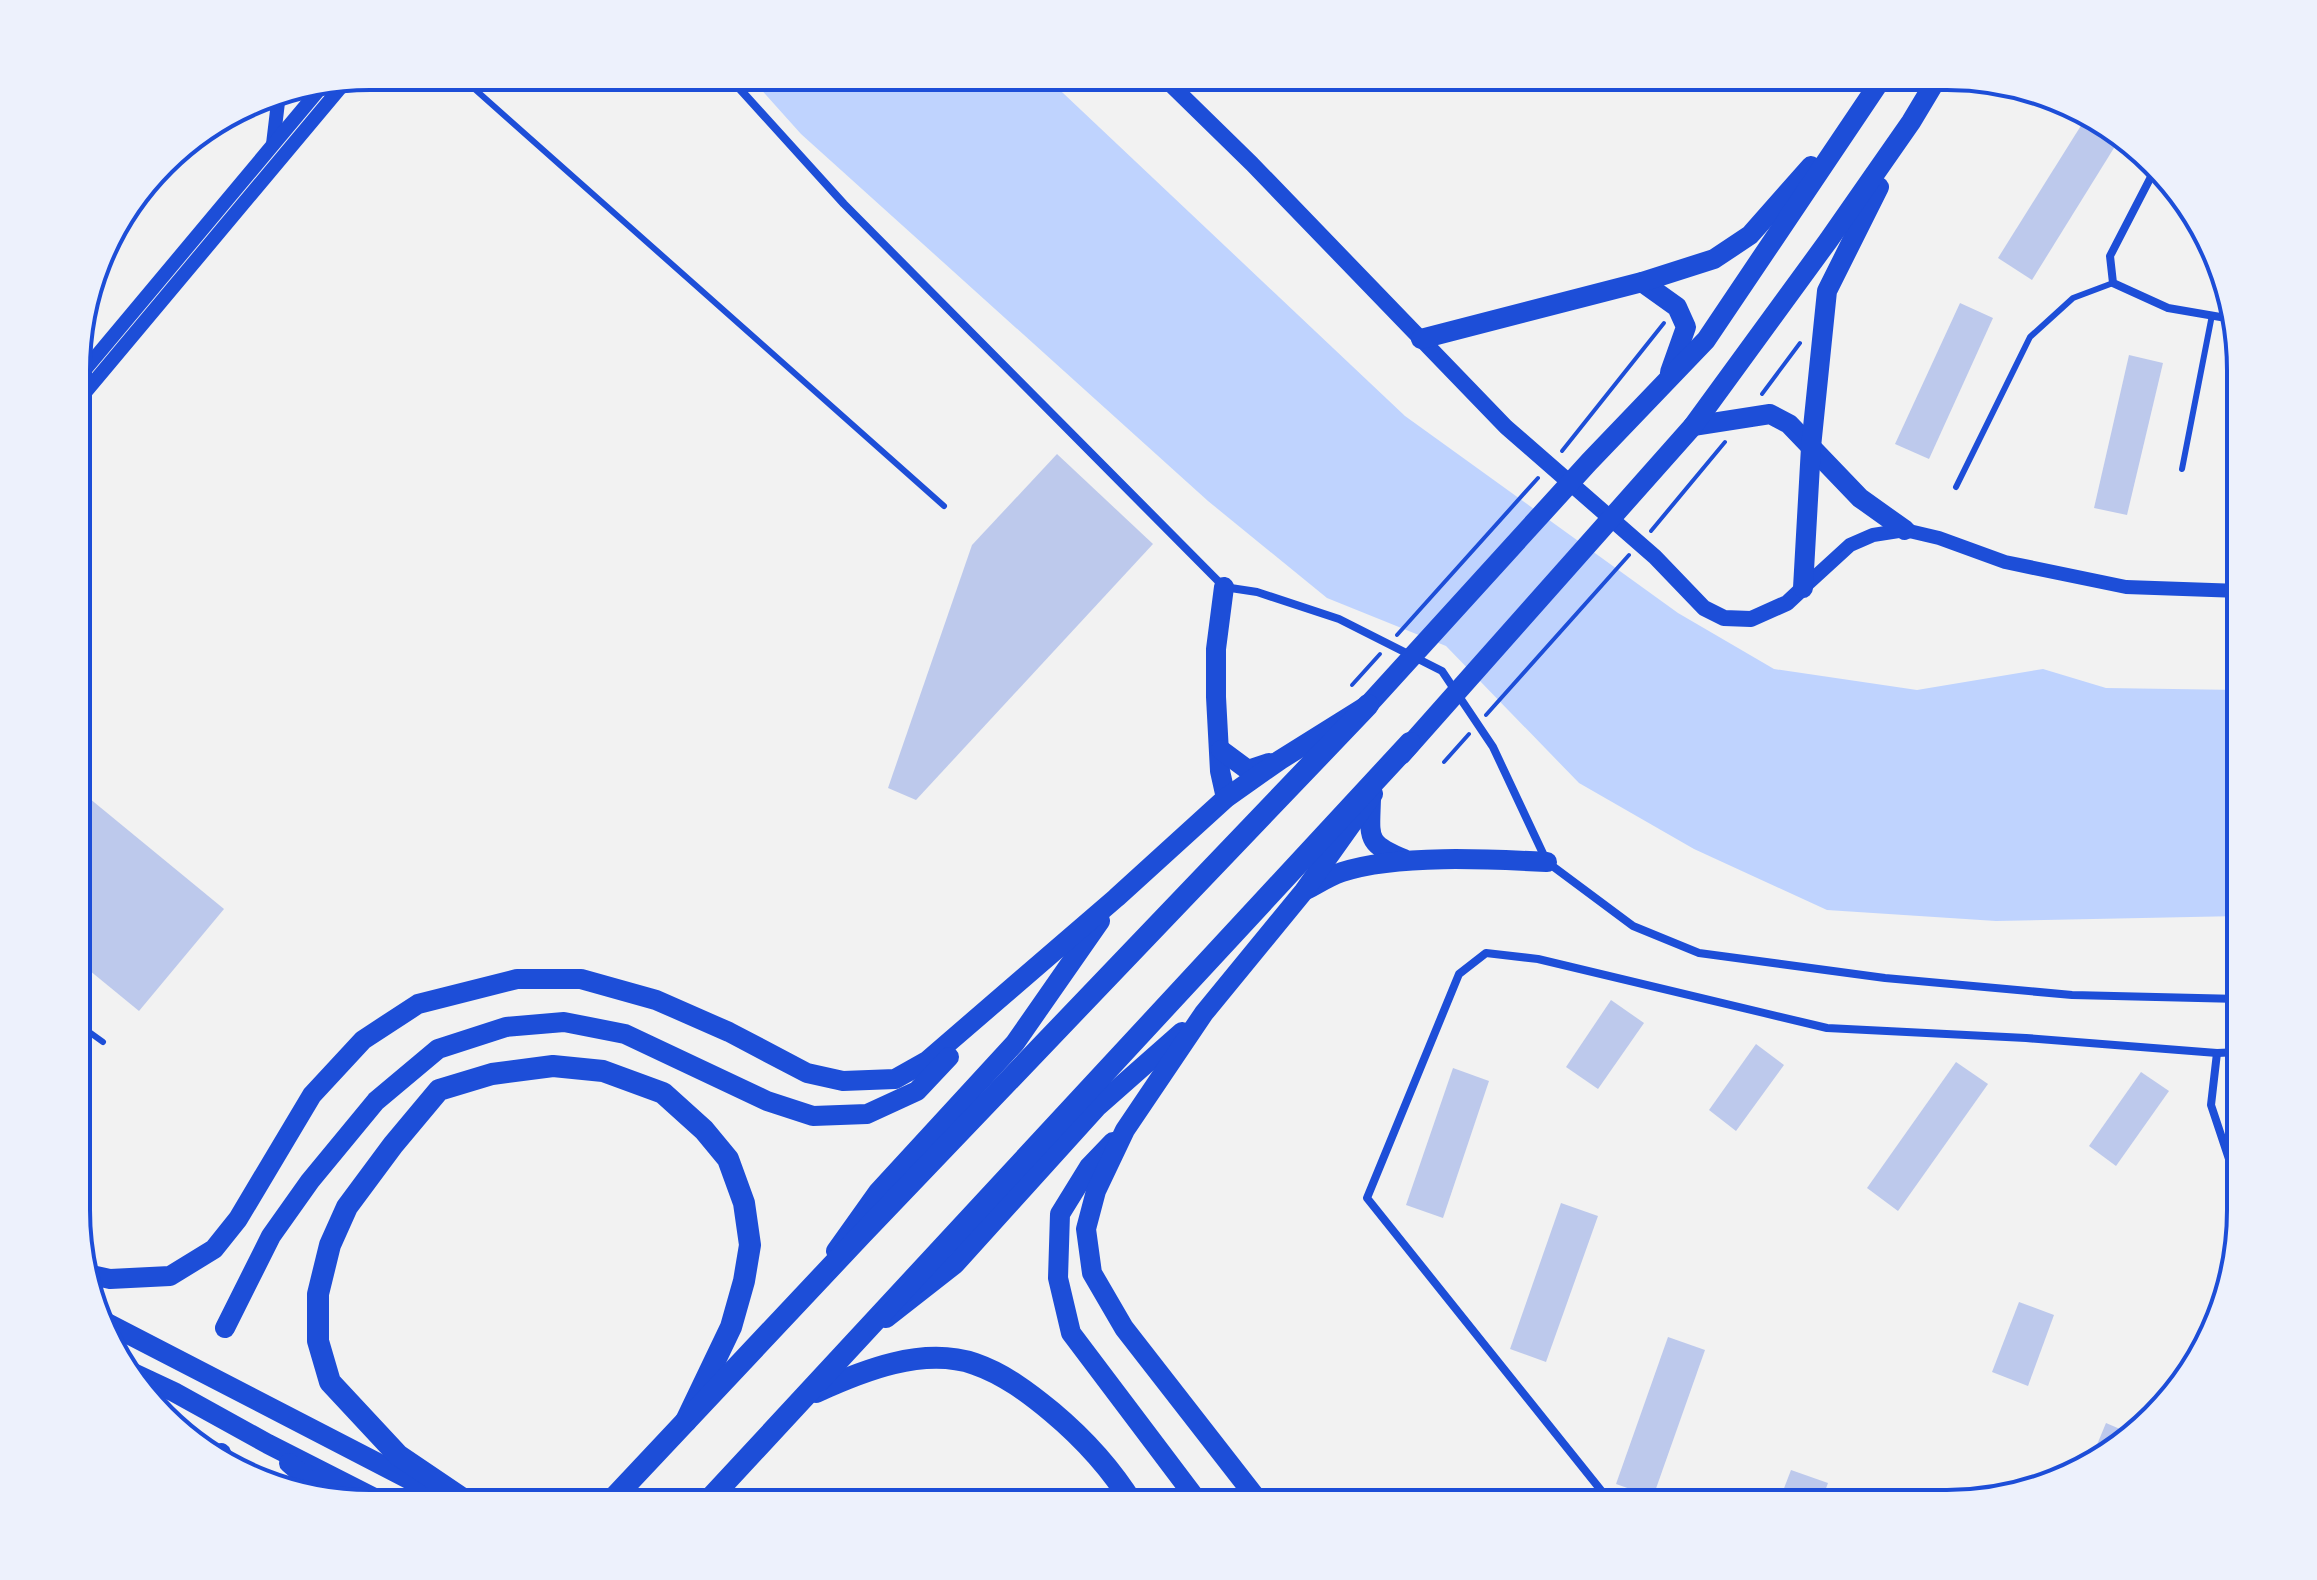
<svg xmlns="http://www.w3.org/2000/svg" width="2317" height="1580" font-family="Commissioner,sans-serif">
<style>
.water{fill:#bfd3fe}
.building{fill:#bdc9ec}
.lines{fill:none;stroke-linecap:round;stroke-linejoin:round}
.path{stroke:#1d4ed8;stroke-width:4}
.service{stroke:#1d4ed8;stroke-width:6}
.minor{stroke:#1d4ed8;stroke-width:8}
.tertiary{stroke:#1d4ed8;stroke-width:14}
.secondary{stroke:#1d4ed8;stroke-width:16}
.primary{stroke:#1d4ed8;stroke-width:20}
.trunk{stroke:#1d4ed8;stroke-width:22}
.rim{fill:none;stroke:#1d4ed8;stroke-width:4}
</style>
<rect width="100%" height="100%" fill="#f2f2f2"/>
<polygon class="water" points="749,76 1045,76 1405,416 1678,613 1774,669 1917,690 2043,669 2106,688 2240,690 2240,916 1996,921 1827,910 1694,849 1579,783 1446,646 1327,598 1208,501 801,134"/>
<g class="building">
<polygon points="2087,116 2122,135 2032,280 1998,258"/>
<polygon points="1960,303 1993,318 1929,459 1895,444"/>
<polygon points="2129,355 2163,363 2127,515 2094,508"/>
<polygon points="1057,454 1153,544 916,800 888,788 972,545"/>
<polygon points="78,789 224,909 139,1011 78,961"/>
<polygon points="1611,1000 1644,1023 1598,1089 1566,1067"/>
<polygon points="1756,1044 1784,1065 1736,1131 1709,1110"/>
<polygon points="1956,1062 1988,1084 1898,1211 1867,1188"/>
<polygon points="1453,1068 1489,1081 1443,1218 1406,1205"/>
<polygon points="2141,1072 2169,1091 2116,1166 2089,1146"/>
<polygon points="1561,1203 1598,1216 1546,1362 1510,1349"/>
<polygon points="2019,1302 2054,1315 2028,1386 1992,1372"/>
<polygon points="1668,1337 1705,1350 1653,1497 1616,1484"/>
<polygon points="2106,1423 2127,1432 2089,1464"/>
<polygon points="1791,1470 1828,1483 1820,1504 1778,1504"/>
</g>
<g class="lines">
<g class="path">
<polyline points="1762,394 1800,343"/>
<polyline points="1562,451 1664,323"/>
<polyline points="1651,531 1725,442"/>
<polyline points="1397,635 1538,478"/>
<polyline points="1352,685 1380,654"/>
<polyline points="1486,715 1629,555"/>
<polyline points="1444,762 1469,734"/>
</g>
<g class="service">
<polyline points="460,76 944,506"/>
<polyline points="2182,469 2212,315"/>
<polyline points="1956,487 2030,337 2073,298 2113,283"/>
<polyline points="78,1024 103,1042"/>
</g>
<g class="minor">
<polyline points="728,76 844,204 1224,587 1257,592 1339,619 1442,671 1493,747 1547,862 1633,926 1699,953 1885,978 2072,995 2240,999"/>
<polyline points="2154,171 2110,256 2113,283 2168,308 2232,319"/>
<polyline points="2217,1053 2211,1105 2240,1192"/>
<polyline points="1612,1504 1367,1198 1459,974 1486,953 1538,959 1827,1028 2026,1038 2217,1053 2240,1052"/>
</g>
<g class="tertiary">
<polyline points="273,144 279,94"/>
<polyline points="78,378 323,85"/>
<polyline points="78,401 346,81"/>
<polyline points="1803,588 1850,545 1873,535 1905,530 1939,538 2005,562 2126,587 2240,591"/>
</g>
<polyline class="secondary" points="1162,76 1252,164 1506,427 1655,557 1704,608 1724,618 1751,619 1787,603 1803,588"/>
<g class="primary">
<polyline points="1642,282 1677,307 1686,327 1670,372"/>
<polyline points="1421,339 1642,282 1714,259 1750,235 1811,166"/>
<polyline points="1693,426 1770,414 1789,424 1860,498 1905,530"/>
<polyline points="1224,587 1216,649 1216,697 1220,771 1226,798"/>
<polyline points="1803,588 1811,447 1827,291 1879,187"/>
<polyline points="1221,750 1248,770 1269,763"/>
<polyline points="1401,755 1693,426 1828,241 1911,122 1938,77"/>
<path d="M 1371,798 C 1370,838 1365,843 1404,859"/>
<path d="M 1308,889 C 1319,883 1330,876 1342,872 C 1396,854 1490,859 1547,862"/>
<polyline points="1113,1142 1089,1167 1060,1214 1058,1278 1071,1333 1200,1504"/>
<polyline points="836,1251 878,1192 1015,1043 1100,921"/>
<polyline points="87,1274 110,1279 170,1276 214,1249 238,1219 312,1095 363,1040 418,1004 517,979 581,979 656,1000 729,1032 807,1073 843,1081 895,1079 927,1061 1116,898 1226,798 1280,760 1368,705 1589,462 1706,340 1883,77"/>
<polyline points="886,1318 955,1264 1097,1107 1182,1032"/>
<polyline points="103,1321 455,1503"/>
<polyline points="225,1328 271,1236 310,1181 376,1101 438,1049 506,1027 564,1022 625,1034 767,1101 813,1116 867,1114 917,1091 949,1057"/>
<polyline points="127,1370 174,1392 268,1444 384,1503"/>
<polyline points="221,1453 223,1460"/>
<polyline points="289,1463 330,1499"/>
<polyline points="1261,1504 1124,1328 1092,1273 1086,1229 1096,1191 1125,1130 1204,1013 1304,891 1373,794"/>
</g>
<g class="trunk">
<path d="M 816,1392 C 862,1371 923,1346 975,1364 C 1004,1374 1029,1393 1052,1412 C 1083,1438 1112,1470 1133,1504"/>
<polyline points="469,1503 398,1455 330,1382 318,1341 318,1294 330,1245 347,1207 393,1145 439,1090 492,1074 553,1066 603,1071 663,1093 704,1130 728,1159 744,1203 750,1245 744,1281 731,1327 686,1421"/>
<polyline points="609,1503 861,1235 1368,705"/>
<polyline points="705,1504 1410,743"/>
</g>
</g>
<path d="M0 0H2317V1580H0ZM370 90H1947A280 280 0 0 1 2227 370V1210A280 280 0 0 1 1947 1490H370A280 280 0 0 1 90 1210V370A280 280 0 0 1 370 90Z" fill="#edf1fc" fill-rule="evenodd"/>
<path class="rim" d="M370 90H1947A280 280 0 0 1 2227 370V1210A280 280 0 0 1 1947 1490H370A280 280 0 0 1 90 1210V370A280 280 0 0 1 370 90Z"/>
</svg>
